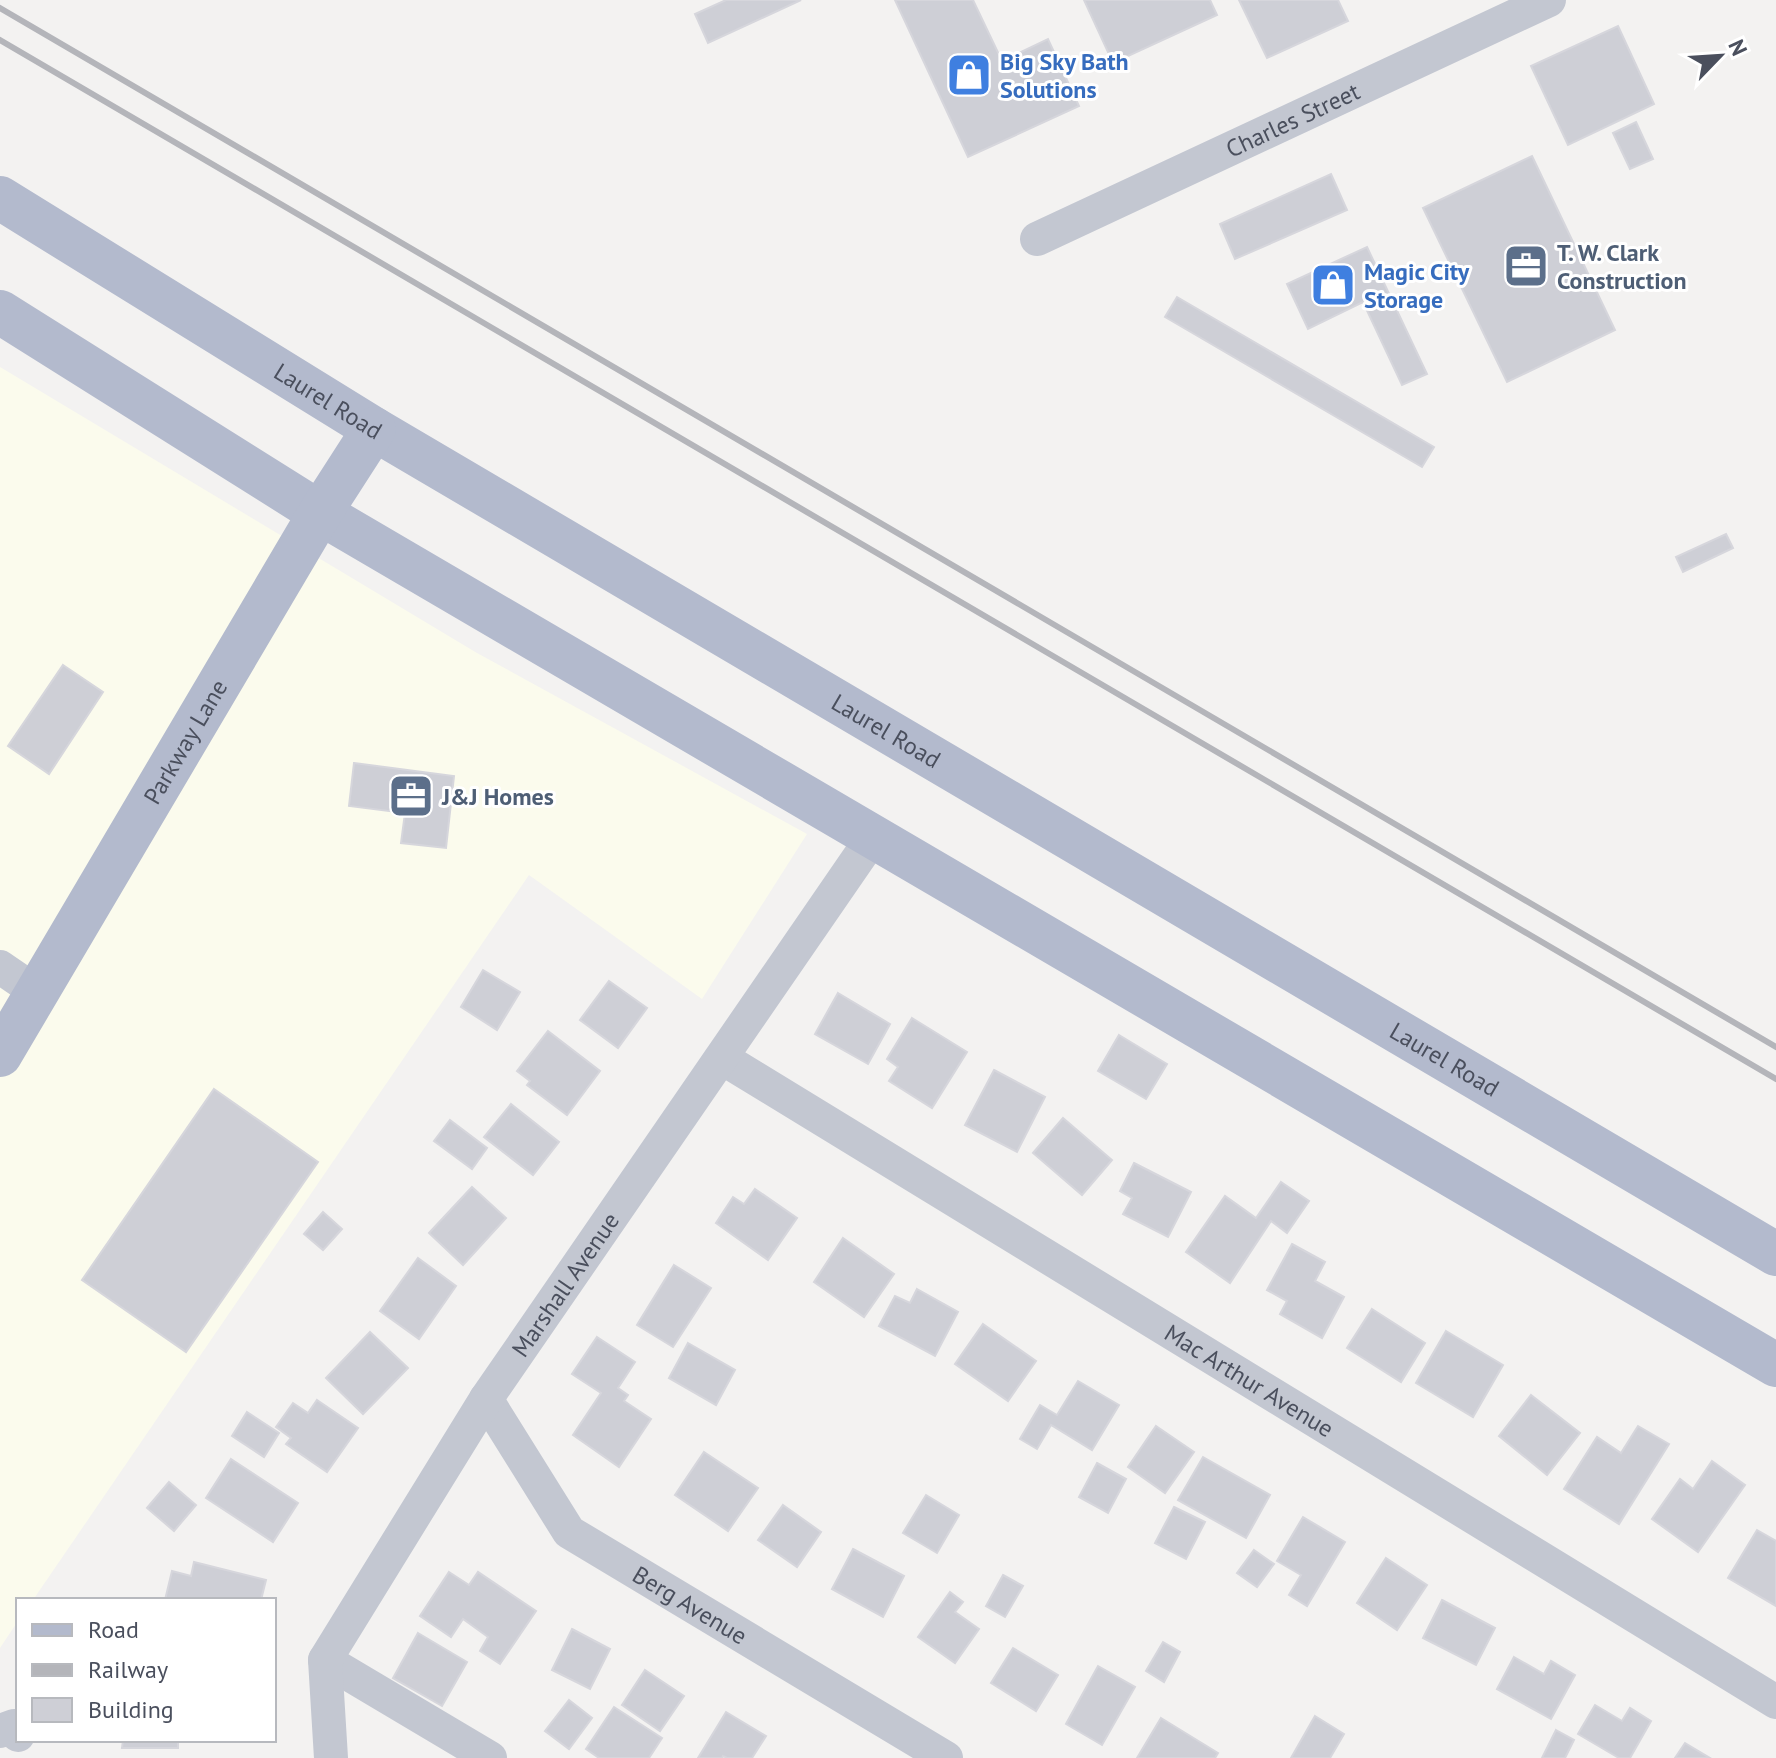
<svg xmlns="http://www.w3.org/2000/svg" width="1776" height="1758" font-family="'PT Sans',sans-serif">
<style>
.commercial{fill:#fbfbed}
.building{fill:#cecfd6;stroke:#d6d6dc;stroke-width:2}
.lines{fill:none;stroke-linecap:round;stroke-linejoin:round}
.minor{stroke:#c3c7d1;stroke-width:34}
.major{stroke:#b3bacd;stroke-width:44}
.rail{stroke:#b4b5ba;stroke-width:6}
.labels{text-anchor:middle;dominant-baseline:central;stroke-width:6;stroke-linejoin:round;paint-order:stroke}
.shop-label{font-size:24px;font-weight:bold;fill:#366cbe;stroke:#fff;text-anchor:start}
.street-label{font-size:24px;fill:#4a4f5d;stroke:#fff}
.service-label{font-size:24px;font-weight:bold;fill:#4e5e75;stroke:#fff;text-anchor:start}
</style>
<rect width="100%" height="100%" fill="#f3f2f1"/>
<polygon class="commercial" points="0,367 477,653 807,834 702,999 529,875 33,1600 18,1600 18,1621 0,1648"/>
<g class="building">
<polygon points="726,0 801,0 708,43 695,14"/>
<polygon points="895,0 973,0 1002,61 1048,39 1079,106 968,157"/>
<polygon points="1084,0 1210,0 1217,15 1113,63"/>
<polygon points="1239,0 1338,0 1348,21 1267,58"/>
<polygon points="1618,26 1654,104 1568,145 1531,66"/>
<polygon points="1636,122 1653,159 1630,169 1613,133"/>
<polygon points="1532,156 1615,330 1507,382 1423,208"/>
<polygon points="1331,174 1347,210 1235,259 1220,224"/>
<polygon points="1367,247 1427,374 1402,385 1363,302 1308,329 1287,284"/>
<polygon points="1177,297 1434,447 1422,467 1165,317"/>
<polygon points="1726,534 1733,548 1683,572 1676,557"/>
<polygon points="63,665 103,692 49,774 8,746"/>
<polygon points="354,763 454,776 446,848 401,843 405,813 349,806"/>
<polygon points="483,970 520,992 497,1030 461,1007"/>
<polygon points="609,981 647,1008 618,1048 580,1020"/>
<polygon points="838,993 890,1024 868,1064 815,1034"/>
<polygon points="912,1018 967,1052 932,1108 889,1081 898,1067 887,1059"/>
<polygon points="548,1031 600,1071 567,1115 527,1085 530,1081 517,1071"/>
<polygon points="1119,1035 1167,1064 1146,1099 1098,1071"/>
<polygon points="994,1070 1045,1097 1017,1152 965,1125"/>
<polygon points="214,1089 318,1162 186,1352 82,1280"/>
<polygon points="511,1104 559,1142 533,1175 484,1137"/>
<polygon points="1063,1118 1112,1160 1082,1195 1033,1153"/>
<polygon points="450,1120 487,1148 472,1169 434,1141"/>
<polygon points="1134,1163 1191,1192 1168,1237 1123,1214 1132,1198 1120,1191"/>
<polygon points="1281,1182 1309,1201 1287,1233 1271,1221 1230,1283 1186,1252 1225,1196 1256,1218"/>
<polygon points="472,1187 506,1218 463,1265 429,1233"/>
<polygon points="755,1189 797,1218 768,1260 716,1223 733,1197 744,1204"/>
<polygon points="323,1212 342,1229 323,1250 304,1234"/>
<polygon points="843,1238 894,1274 864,1317 814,1282"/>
<polygon points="1292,1244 1325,1262 1315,1281 1344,1297 1322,1338 1280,1314 1287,1301 1267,1290"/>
<polygon points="418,1258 456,1286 419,1339 380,1311"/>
<polygon points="674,1265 711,1288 673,1347 637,1325"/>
<polygon points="917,1289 958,1312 935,1356 879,1326 895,1296 910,1303"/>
<polygon points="1372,1309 1425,1343 1401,1382 1347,1348"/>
<polygon points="983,1324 1036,1361 1008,1401 955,1364"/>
<polygon points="1446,1331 1503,1365 1473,1417 1416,1383"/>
<polygon points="370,1332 408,1368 363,1414 326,1378"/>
<polygon points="597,1337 635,1362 618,1388 628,1395 624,1401 651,1419 619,1467 573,1435 601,1393 572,1374"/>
<polygon points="688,1343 735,1370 716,1405 669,1378"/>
<polygon points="1078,1381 1119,1405 1092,1450 1051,1425 1037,1449 1020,1439 1040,1405 1057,1415"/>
<polygon points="1531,1395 1580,1433 1547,1475 1499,1436"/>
<polygon points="317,1400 358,1428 327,1472 286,1444 291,1438 276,1427 293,1403 308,1413"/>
<polygon points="247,1412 279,1433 264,1457 232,1436"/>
<polygon points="1156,1426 1194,1452 1165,1493 1128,1467"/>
<polygon points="1638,1426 1669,1444 1619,1524 1564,1489 1597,1437 1621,1453"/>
<polygon points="704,1452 758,1488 728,1531 675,1495"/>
<polygon points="1203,1457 1270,1495 1246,1538 1178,1500"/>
<polygon points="231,1459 298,1503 273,1542 206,1498"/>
<polygon points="1712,1461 1745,1485 1698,1552 1652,1519 1680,1479 1693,1489"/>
<polygon points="1097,1463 1126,1479 1108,1513 1079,1497"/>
<polygon points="169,1482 196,1505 174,1531 147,1508"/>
<polygon points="926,1495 959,1515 937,1553 903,1533"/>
<polygon points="783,1505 821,1532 797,1567 758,1540"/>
<polygon points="1174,1507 1205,1522 1186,1559 1155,1543"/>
<polygon points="1303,1517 1345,1542 1307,1606 1289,1595 1301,1575 1277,1561"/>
<polygon points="1757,1530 1776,1541 1776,1606 1728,1578"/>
<polygon points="853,1549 904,1576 883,1617 832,1589"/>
<polygon points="1254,1550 1274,1564 1257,1587 1237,1573"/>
<polygon points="1386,1558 1427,1585 1397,1630 1357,1603"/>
<polygon points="194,1562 266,1580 261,1600 165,1600 172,1571 191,1576"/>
<polygon points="449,1572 469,1585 478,1572 536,1611 500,1664 480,1651 488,1637 463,1619 451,1637 420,1616"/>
<polygon points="1003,1575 1023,1586 1005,1617 986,1606"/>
<polygon points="950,1592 963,1602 955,1612 979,1629 955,1663 918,1637"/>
<polygon points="1442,1600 1495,1628 1476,1665 1423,1638"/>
<polygon points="572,1629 610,1649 590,1689 552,1670"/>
<polygon points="418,1633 467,1662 442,1706 393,1678"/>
<polygon points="1163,1642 1180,1652 1164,1682 1146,1671"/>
<polygon points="1013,1648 1058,1675 1036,1711 991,1683"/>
<polygon points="1514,1657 1544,1674 1551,1661 1575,1675 1551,1719 1497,1689"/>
<polygon points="1098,1666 1135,1687 1102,1745 1066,1724"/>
<polygon points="645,1670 684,1696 660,1731 622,1705"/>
<polygon points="569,1700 592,1718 569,1749 545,1731"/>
<polygon points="1595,1705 1622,1721 1630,1708 1651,1721 1630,1758 1619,1758 1578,1734"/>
<polygon points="614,1707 662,1738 649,1758 599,1758 586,1749"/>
<polygon points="726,1712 766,1736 752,1758 727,1758 723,1756 722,1758 698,1758"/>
<polygon points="1315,1716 1344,1734 1330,1758 1291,1758"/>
<polygon points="1161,1718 1218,1753 1215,1758 1137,1758"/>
<polygon points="1556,1730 1574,1740 1565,1758 1542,1758"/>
<polygon points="123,1740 178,1740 178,1748 122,1748"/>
<polygon points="1685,1743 1710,1758 1675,1758"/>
</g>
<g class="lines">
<g class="minor">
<path id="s1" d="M 1037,239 L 1549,0"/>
<polyline points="0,967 38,993"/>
<path id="s2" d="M 722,1058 L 1776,1702"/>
<path id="s3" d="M 486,1399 L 569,1532 L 946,1758"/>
<polyline points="325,1660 490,1758"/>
<polyline points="0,1731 14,1726 18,1735"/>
<path id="s4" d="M 331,1758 L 325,1660 L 486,1399 L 873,837"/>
</g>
<g class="major">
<path id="s5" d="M 0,198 L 374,429 L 1776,1254"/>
<polyline points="0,312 320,513 1776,1365"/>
<path id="s6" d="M 0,1055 L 320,513 L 374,429"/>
</g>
<g class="rail">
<polyline points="0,8 1776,1047"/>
<polyline points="0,40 1776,1079"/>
</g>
</g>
<defs>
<g id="shop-square" transform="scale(2.3)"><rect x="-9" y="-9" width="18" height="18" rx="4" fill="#3f7fe0" stroke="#fff"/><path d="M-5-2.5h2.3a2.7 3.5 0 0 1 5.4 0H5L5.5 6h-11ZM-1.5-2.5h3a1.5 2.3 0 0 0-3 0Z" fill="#fff"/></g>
<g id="office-square" transform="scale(2.3)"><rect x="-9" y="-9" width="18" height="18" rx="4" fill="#5c6f8a" stroke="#fff"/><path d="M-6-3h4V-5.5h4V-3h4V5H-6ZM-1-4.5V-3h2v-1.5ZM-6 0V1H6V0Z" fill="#fff"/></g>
</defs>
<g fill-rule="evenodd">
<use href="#shop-square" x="969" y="75"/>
<use href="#office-square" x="1526" y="266"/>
<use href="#shop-square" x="1333" y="285"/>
<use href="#office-square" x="411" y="796"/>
</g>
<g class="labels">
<g class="shop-label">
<text x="1000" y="61">Big Sky Bath<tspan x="1000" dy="28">Solutions</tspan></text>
<text x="1364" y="271">Magic City<tspan x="1364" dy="28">Storage</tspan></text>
</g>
<g class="street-label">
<text stroke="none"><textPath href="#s1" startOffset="282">Charles Street</textPath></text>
<text stroke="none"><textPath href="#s5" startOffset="386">Laurel Road</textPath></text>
<text stroke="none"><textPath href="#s5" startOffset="1034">Laurel Road</textPath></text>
<text stroke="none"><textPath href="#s6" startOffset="364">Parkway Lane</textPath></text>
<text stroke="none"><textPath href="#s5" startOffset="1682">Laurel Road</textPath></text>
<text stroke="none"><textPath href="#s4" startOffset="544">Marshall Avenue</textPath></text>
<text stroke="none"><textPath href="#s2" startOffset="618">Mac Arthur Avenue</textPath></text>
<text stroke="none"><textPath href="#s3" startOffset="298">Berg Avenue</textPath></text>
</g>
<g class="service-label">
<text x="1557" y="252">T. W. Clark<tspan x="1557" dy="28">Construction</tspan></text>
<text x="442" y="796">J&amp;J Homes</text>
</g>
</g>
<rect x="16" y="1598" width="260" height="144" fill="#ffffff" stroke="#b7b9be" stroke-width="2"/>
<rect x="32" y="1624" width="40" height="12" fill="#b3bacd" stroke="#b7b9be" stroke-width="2"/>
<text x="88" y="1638" font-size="24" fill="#4a4f5d">Road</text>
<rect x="32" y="1664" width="40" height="12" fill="#b4b5ba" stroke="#b7b9be" stroke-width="2"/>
<text x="88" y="1678" font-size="24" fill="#4a4f5d">Railway</text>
<rect x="32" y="1698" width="40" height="24" fill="#cecfd6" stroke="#b7b9be" stroke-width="2"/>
<text x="88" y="1718" font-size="24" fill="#4a4f5d">Building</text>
<g transform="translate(1720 56) rotate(65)" stroke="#ffffff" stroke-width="6" paint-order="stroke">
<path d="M0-6L14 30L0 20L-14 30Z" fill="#4a4f5d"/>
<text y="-12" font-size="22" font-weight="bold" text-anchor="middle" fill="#4a4f5d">N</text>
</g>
</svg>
